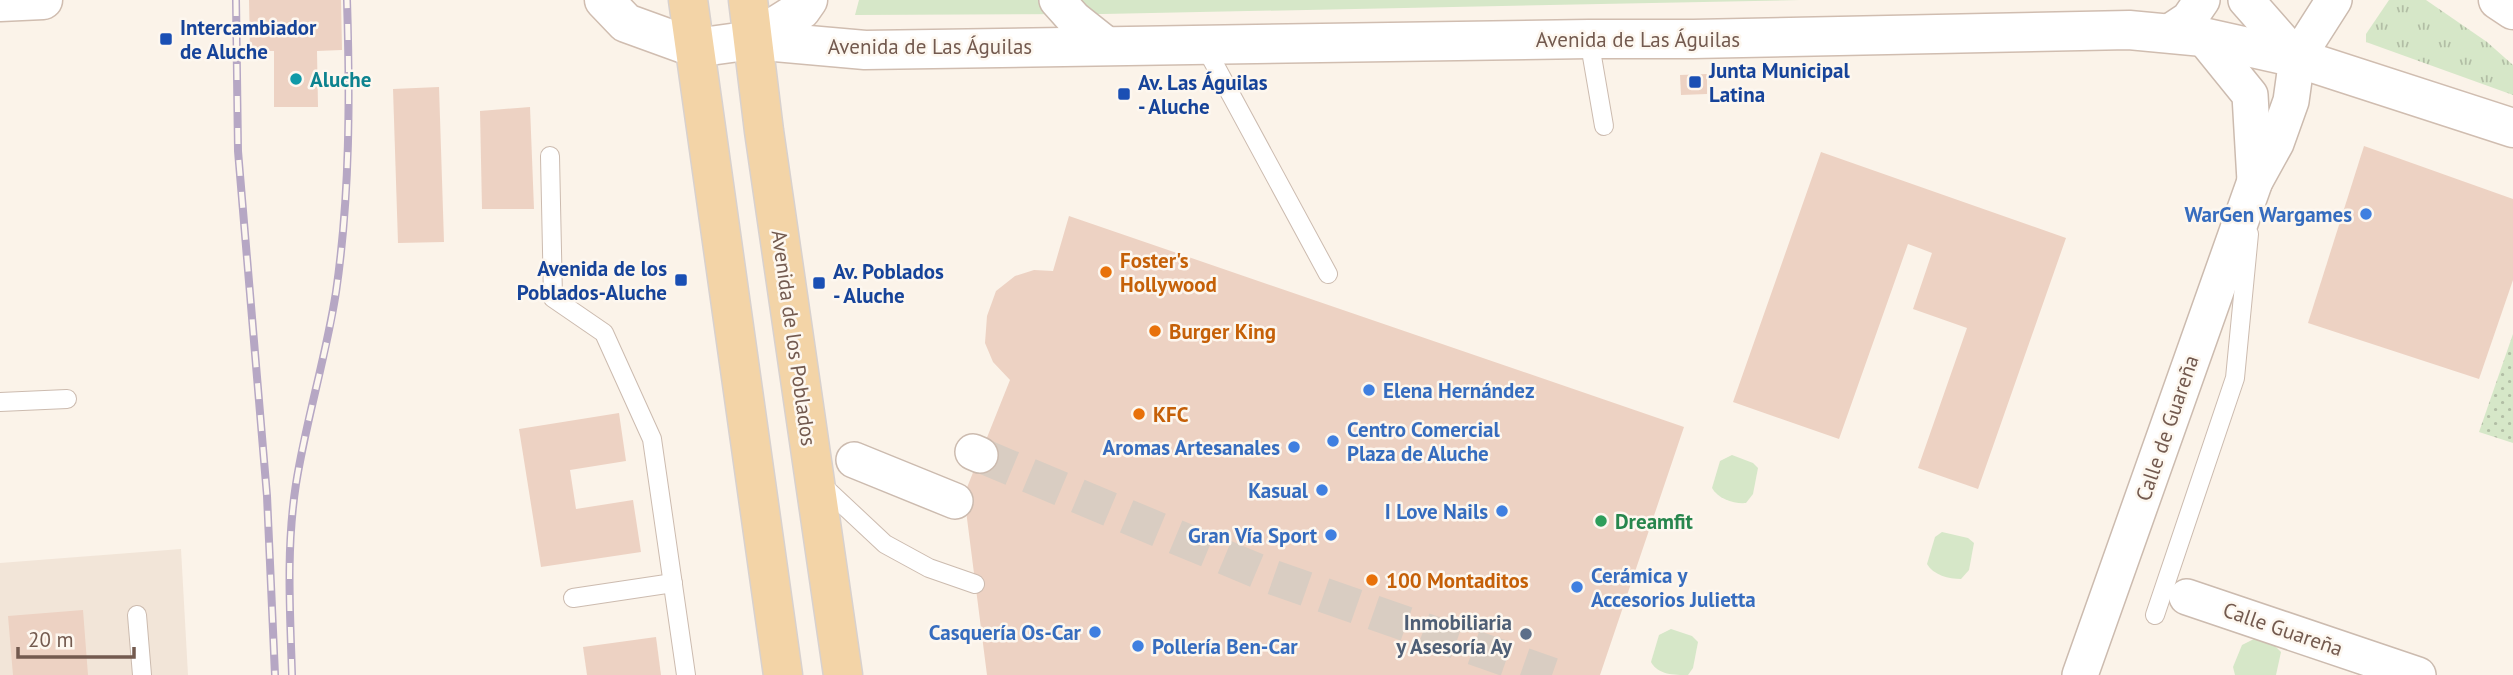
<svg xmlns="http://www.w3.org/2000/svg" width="2513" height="675" font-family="'PT Sans',sans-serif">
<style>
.residential{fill:#f2e5d8}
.grass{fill:url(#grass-tufts)}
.park{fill:url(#park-dots)}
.garden{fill:#d6e7c8}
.building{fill:#edd2c3}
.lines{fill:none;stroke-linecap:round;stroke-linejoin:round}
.street-tunnel{stroke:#d9cdc2;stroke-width:35;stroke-dasharray:35 18;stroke-linecap:butt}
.lane-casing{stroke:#ccbbaf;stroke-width:20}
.street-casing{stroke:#ccbbaf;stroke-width:38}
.secondary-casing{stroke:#d0bdb0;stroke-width:41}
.primary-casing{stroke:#d8d1ce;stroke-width:41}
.lane{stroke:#fff;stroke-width:18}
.street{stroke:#fff;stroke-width:35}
.secondary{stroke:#fff;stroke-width:38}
.primary{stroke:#f3d4a7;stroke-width:38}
.rail-casing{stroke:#b6a7c4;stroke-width:8}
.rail{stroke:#fdf7ef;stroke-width:5;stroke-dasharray:16;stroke-linecap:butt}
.transit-dot{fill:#1a4fb4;stroke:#fdf7ef;stroke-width:2.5}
.culture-dot{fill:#0f9aa8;stroke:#fdf7ef;stroke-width:2.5}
.shop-dot{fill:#3f7fe0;stroke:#fdf7ef;stroke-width:2.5}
.food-dot{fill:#e8710a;stroke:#fdf7ef;stroke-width:2.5}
.leisure-dot{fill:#2e9e5b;stroke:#fdf7ef;stroke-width:2.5}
.service-dot{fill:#5c6f8a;stroke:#fdf7ef;stroke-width:2.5}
.labels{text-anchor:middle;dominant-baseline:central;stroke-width:5;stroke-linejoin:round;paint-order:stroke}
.transit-label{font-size:21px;font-weight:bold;fill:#164399;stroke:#fdf7ef;text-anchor:start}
.street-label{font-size:21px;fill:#735a4f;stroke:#fdf7ef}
.culture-label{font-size:21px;font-weight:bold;fill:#0d838f;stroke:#fdf7ef;text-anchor:start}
.shop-label{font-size:21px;font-weight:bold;fill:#366cbe;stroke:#fdf7ef;text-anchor:end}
.food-label{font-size:21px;font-weight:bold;fill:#c56008;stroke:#fdf7ef;text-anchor:start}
.leisure-label{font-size:21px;font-weight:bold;fill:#27864d;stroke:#fdf7ef;text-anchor:start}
.service-label{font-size:21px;font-weight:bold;fill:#4e5e75;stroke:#fdf7ef;text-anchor:end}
</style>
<defs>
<pattern id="grass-tufts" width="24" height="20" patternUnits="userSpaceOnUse" patternTransform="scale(1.75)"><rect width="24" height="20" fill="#d6e7c8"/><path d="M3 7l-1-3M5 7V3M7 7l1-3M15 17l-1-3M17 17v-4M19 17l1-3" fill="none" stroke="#b2bea5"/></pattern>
<pattern id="park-dots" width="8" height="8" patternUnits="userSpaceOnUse" patternTransform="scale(1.75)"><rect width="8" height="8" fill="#d6e7c8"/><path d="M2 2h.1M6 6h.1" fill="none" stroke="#b2bea5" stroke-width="1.8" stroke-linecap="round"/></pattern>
</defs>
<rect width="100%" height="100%" fill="#fbf3e9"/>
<polygon class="residential" points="181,549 188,675 0,675 0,563"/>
<polygon class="grass" points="2389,0 2426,0 2487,42 2513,65 2513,95 2366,42 2366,34"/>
<polygon class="park" points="2513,334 2513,443 2479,432"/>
<g class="garden">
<polygon points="859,0 1800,0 1103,14 855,15"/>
<path d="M 1732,455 L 1753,463 L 1758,468 L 1753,494 L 1746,503 C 1734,504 1718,499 1712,488 L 1720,461 Z"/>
<path d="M 1942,532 L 1968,538 L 1974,543 L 1969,570 L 1961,579 C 1949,579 1933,575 1927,564 L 1935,537 Z"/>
<path d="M 1671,629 L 1692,636 L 1698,642 L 1693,668 L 1688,675 C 1674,675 1658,675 1651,662 L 1659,635 Z"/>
<polygon points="2254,639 2275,646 2281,652 2276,675 2235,675 2233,667 2242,645"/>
</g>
<g class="building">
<polygon points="249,0 341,0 342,50 317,51 318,107 274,107 274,51 250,51"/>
<polygon points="1707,74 1707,94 1681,95 1680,75"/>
<polygon points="439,87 444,242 398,243 393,89"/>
<polygon points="530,107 534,209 482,209 480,111"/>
<polygon points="2364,146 2513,199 2513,280 2479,379 2308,323"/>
<polygon points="1821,152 2066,238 1978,489 1918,468 1967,328 1913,309 1932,253 1919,248 1908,244 1839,439 1733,402"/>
<polygon points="1069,216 1684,427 1600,675 987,675 964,495 1010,380 993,362 985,343 987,316 996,291 1015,276 1034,270 1053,271"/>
<polygon points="619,413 626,461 570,470 576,509 633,500 641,552 541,567 519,429"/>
<polygon points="83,610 88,675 13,675 8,616"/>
<polygon points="656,637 661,675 587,675 583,647"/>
</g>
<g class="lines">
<polyline class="street-tunnel" points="980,455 1272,577 1552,675"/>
<g class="lane-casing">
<g id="lane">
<polyline points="1589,39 1604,126"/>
<polyline points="1204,45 1328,274"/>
<polyline points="550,156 553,298 604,333 652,439 686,675"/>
<polyline points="0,402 67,399"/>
<polyline points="822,485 885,544 929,568 975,584"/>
<polyline points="573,598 673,583"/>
<polyline points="137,615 142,675"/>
<polyline points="2155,615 2235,378 2249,234"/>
</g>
</g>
<g class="street-casing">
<g id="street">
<polyline points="1057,0 1074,19 1108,46"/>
<polyline points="2246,0 2297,58"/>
<polyline points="2168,33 2189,19 2202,0"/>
<polyline points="2203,37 2250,95 2255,181"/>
<polyline points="973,452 980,455"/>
<polyline points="854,460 955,501"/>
<polyline points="2187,597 2418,675"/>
<polyline points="2080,675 2255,181 2276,143 2291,101 2297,58 2334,0"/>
</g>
</g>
<g class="secondary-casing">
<g id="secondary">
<polyline points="604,0 626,23 695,48 753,40 865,50 1589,39 1693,39 2129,30 2203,37 2297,58 2513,128"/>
<polyline points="2498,0 2513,10"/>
<polyline points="0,2 43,0"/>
<polyline points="753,40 801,10 808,0"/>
</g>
</g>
<g class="primary-casing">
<g id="primary">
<polyline points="688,0 783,675"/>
<polyline points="748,0 764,131 843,675"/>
</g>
</g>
<use href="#lane" class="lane"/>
<use href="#street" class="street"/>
<use href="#secondary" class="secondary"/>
<use href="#primary" class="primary"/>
<g class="rail-casing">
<g id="rail">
<polyline points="236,0 238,151 267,496 275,675"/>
<path d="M 292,675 C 290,611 286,548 296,484 C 306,420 326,357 336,292 C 350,195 350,97 347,0"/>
</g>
</g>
<use href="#rail" class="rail"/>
</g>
<g class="transit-dot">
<rect x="159" y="32" width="14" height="14" rx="3.5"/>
<rect x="1688" y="75" width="14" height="14" rx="3.5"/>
<rect x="1117" y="87" width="14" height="14" rx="3.5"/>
<rect x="674" y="273" width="14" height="14" rx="3.5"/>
<rect x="812" y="276" width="14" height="14" rx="3.5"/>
</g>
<circle class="culture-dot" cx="296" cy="79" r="7"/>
<g class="shop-dot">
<circle cx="2366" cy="214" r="7"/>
<circle cx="1369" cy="390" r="7"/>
<circle cx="1333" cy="441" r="7"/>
<circle cx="1294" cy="447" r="7"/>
<circle cx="1322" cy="490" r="7"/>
<circle cx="1502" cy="511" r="7"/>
<circle cx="1331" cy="535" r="7"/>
<circle cx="1577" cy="587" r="7"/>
<circle cx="1095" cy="632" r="7"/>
<circle cx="1138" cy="646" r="7"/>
</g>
<g class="food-dot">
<circle cx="1106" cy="272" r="7"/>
<circle cx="1155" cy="331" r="7"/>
<circle cx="1139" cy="414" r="7"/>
<circle cx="1372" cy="580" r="7"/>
</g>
<circle class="leisure-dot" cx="1601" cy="521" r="7"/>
<circle class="service-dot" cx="1526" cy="634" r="7"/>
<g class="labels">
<g class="transit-label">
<text x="180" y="27">Intercambiador<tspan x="180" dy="24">de Aluche</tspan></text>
<text x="1709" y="70">Junta Municipal<tspan x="1709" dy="24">Latina</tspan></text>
<text x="1138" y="82">Av. Las Águilas<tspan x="1138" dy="24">- Aluche</tspan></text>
<text x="667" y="268" text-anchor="end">Avenida de los<tspan x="667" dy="24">Poblados-Aluche</tspan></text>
<text x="833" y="271">Av. Poblados<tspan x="833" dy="24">- Aluche</tspan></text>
</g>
<g class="street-label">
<text x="1638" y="39">Avenida de Las Águilas</text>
<text x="930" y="46">Avenida de Las Águilas</text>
<text transform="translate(794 338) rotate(82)">Avenida de los Poblados</text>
<text transform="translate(2167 428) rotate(-71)">Calle de Guareña</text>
<text transform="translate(2283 629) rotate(19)">Calle Guareña</text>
</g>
<g class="culture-label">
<text x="310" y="79">Aluche</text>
</g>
<g class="shop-label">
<text x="2352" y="214">WarGen Wargames</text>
<text x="1383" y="390" text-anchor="start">Elena Hernández</text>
<text x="1347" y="429" text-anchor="start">Centro Comercial<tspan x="1347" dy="24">Plaza de Aluche</tspan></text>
<text x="1280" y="447">Aromas Artesanales</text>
<text x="1308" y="490">Kasual</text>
<text x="1488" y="511">I Love Nails</text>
<text x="1317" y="535">Gran Vía Sport</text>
<text x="1591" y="575" text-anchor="start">Cerámica y<tspan x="1591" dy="24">Accesorios Julietta</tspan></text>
<text x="1081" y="632">Casquería Os-Car</text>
<text x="1152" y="646" text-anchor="start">Pollería Ben-Car</text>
</g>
<g class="food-label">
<text x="1120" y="260">Foster's<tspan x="1120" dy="24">Hollywood</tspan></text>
<text x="1169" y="331">Burger King</text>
<text x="1153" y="414">KFC</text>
<text x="1386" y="580">100 Montaditos</text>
</g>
<g class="leisure-label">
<text x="1615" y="521">Dreamfit</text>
</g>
<g class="service-label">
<text x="1512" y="622">Inmobiliaria<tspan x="1512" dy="24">y Asesoría Ay</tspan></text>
</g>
</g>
<path d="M18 647v10h116v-10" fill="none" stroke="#735a4f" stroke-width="3.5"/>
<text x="28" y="647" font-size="21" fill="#735a4f" stroke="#fdf7ef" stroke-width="5" paint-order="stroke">20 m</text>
</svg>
